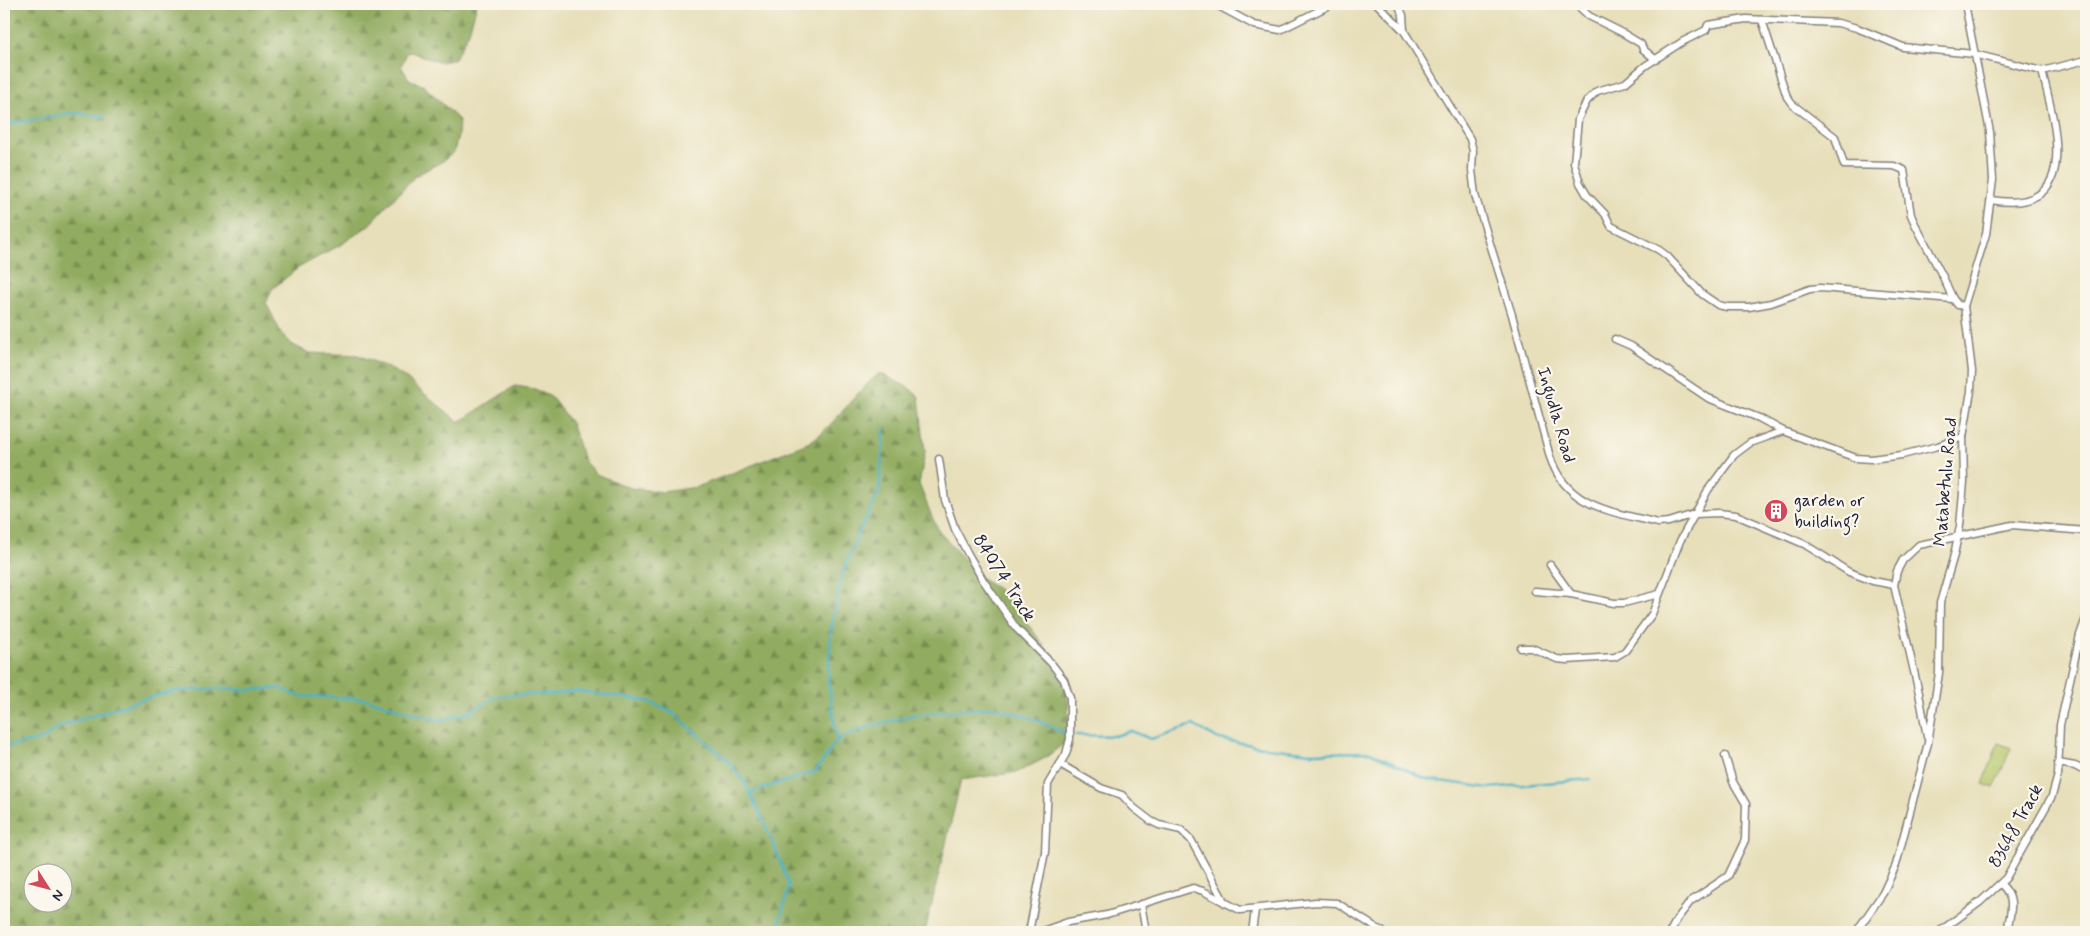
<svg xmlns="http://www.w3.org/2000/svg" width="2090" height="936" font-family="Mynerve,sans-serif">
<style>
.green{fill:#b7c86c;stroke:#6c7554}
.forest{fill:url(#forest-firs);stroke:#5a674e;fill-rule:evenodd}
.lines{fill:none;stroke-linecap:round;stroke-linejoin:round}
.stream{stroke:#46b0c4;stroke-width:2.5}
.minor-casing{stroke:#84807a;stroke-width:9}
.minor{stroke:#fff;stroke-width:6}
.labels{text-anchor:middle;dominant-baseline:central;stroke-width:4.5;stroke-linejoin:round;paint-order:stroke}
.street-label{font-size:18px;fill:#22223b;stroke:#fbf7ec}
.poi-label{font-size:18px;fill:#22223b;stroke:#fbf7ec;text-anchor:start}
</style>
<defs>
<pattern id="forest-firs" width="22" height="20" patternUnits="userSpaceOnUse" patternTransform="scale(1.25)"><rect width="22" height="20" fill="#91ac60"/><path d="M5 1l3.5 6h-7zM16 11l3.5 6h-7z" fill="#768c50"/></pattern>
</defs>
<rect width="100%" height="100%" fill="#fbf7ec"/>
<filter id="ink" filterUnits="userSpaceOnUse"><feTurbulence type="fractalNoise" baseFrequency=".02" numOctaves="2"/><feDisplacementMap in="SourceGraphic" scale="10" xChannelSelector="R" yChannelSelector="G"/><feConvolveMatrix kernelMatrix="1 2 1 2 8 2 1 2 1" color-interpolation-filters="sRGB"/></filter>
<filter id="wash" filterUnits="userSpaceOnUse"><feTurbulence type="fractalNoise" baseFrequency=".0096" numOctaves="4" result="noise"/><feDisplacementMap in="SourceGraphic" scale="20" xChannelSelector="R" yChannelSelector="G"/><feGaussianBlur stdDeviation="1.12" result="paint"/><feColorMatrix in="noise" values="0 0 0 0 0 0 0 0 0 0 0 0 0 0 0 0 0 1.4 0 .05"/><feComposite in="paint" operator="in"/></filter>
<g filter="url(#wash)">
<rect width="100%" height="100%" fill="#e7dfba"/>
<polygon class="green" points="1998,743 2011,748 1994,788 1983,784"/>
<path class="forest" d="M 4,4 L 477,4 L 469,32 L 454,60 L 438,62 L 408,51 L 401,66 L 409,79 L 424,86 L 459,120 L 458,136 L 454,152 L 443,161 L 415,176 L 368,226 L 342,244 L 298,268 L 272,289 L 266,303 L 281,333 L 293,345 L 309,353 L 358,355 L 389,368 L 404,377 L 459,422 L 515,386 L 535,389 L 551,397 L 571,423 L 584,461 L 596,474 L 630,488 L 662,492 L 697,487 L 810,442 C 838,423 853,393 880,373 L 909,388 L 919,397 L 925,452 L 919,484 L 932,517 L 939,531 L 949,543 L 983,580 L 998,589 L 1009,600 L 1043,644 L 1051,657 L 1051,663 L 1067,687 L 1070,739 L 1045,758 L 1018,772 L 961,780 L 925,932 L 4,932 ZM 32,874 L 62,874 L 62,904 L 32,904 Z"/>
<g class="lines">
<g class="stream">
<polyline points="4,17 12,4"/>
<polyline points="4,125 73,113 104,116"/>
<polyline points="1076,735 1115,736 1131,731 1151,739 1193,725 1219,739 1268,748 1311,753 1370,752 1426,779 1489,788 1590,779"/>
<polyline points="837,740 828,679 831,630 840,580 857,536 879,492 884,429"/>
<polyline points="4,747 43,739 58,727 140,700 176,691 226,688 244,690 281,688 292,694 304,696 367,699 423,716 442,720 470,712 493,698 505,695 556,694 576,691 648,701 673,713 728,761 745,783 764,822 778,855 789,886 777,932"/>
<polyline points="749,793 816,771 837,740 864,728 917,714 994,707 1028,717 1068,734"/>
</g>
</g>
</g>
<g filter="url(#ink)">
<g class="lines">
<g class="minor-casing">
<g id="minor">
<polyline points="1215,4 1254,25 1280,30 1332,4"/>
<path d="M 1377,4 L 1404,31 L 1470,139 L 1473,151 L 1472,170 L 1475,195 L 1512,315 L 1550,457 C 1567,508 1611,511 1658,523 L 1669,522 L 1694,514 L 1719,513 L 1736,515 L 1804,544 L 1849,572 L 1873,581 L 1894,585 L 1897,571 L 1903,560 L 1919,545 L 2012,525 L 2086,531"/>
<polyline points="1398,4 1403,15 1404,31"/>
<polyline points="1576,4 1589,16 1621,32 1641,44 1643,49 1656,60"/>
<polyline points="1762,20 1787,97 1792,104 1835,137 1844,165 1894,166 1904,170 1911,215 1915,224 1943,277 1953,299 1958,305 1964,306"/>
<path d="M 1991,200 C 2083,216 2055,124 2042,71"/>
<polyline points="1953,299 1820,288 1810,289 1771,303 1749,307 1727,307 1718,305 1702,294 1667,256 1659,250 1611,226 1605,214 1587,195 1580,183 1574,163 1578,119 1587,101 1597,91 1625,83 1645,66 1682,42 1706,30 1708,25 1746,19 1838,23 1857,28 1903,47 1974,54 2042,71 2086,60"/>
<polyline points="1615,339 1631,346 1708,398 1759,418 1783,431"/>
<polyline points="939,459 945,500 955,529 968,554 983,580 1016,628 1051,663 1064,680 1070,698 1070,739 1066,754 1048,784 1045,852 1029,932"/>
<polyline points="1550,565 1571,594"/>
<polyline points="1894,585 1919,693 1927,737"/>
<polyline points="1535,591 1571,594 1614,603 1624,603 1659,594"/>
<polyline points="1521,648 1532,648 1557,659 1567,660 1615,657 1625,651 1652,614 1680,541 1708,490 1734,455 1750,443 1783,431 1856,458 1871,459 1902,455 1938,446 1963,437"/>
<polyline points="2058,763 2075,766 2086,772"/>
<polyline points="1060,764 1101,788 1122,795 1134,808 1151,821 1159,825 1181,830 1191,840 1225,903"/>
<path d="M 2001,884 C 2017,900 2010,912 2007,932"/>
<polyline points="1141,904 1146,932"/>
<polyline points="1040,932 1068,922 1107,915 1193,888 1203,891 1240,910 1316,902 1337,903 1383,932"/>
<polyline points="1252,932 1255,910"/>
<polyline points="1670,932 1677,919 1691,901 1728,876 1745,840 1746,804 1733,782 1725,756"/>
<polyline points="1856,932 1883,893 1896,865 1928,743 1939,673 1940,603 1954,555 1960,526 1964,482 1963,437 1971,391 1972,371 1964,306 1986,234 1993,180 1990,132 1965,4"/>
<polyline points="1939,932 1980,902 2006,878 2052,796 2058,775 2060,725 2080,635 2086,618"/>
</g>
</g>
<use href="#minor" class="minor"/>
</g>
</g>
<defs>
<g id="building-disc" transform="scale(1.25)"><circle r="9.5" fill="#d1495b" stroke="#fbf7ec"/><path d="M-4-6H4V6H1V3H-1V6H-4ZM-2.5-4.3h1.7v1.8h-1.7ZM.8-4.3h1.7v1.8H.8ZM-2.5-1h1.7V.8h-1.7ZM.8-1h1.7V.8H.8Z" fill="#fff"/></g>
</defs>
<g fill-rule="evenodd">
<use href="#building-disc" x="1776" y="511"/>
</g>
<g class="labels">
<g class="street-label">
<text transform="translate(1556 415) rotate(74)">Ingudla Road</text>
<text transform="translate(1946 482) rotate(-85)">Matabetulu Road</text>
<text transform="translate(1004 578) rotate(57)">84074 Track</text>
<text transform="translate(2016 826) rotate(-61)">83648 Track</text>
</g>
<g class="poi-label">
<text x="1794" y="501">garden or<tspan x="1794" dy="21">building?</tspan></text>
</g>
</g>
<rect width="2090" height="936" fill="none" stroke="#fbf7ec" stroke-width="20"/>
<g transform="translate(48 888) rotate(126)"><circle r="24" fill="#fbf7ec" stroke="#a4a2a5"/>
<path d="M0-4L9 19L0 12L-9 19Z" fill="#d1495b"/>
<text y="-8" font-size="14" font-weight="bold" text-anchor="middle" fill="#22223b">N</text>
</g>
</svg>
